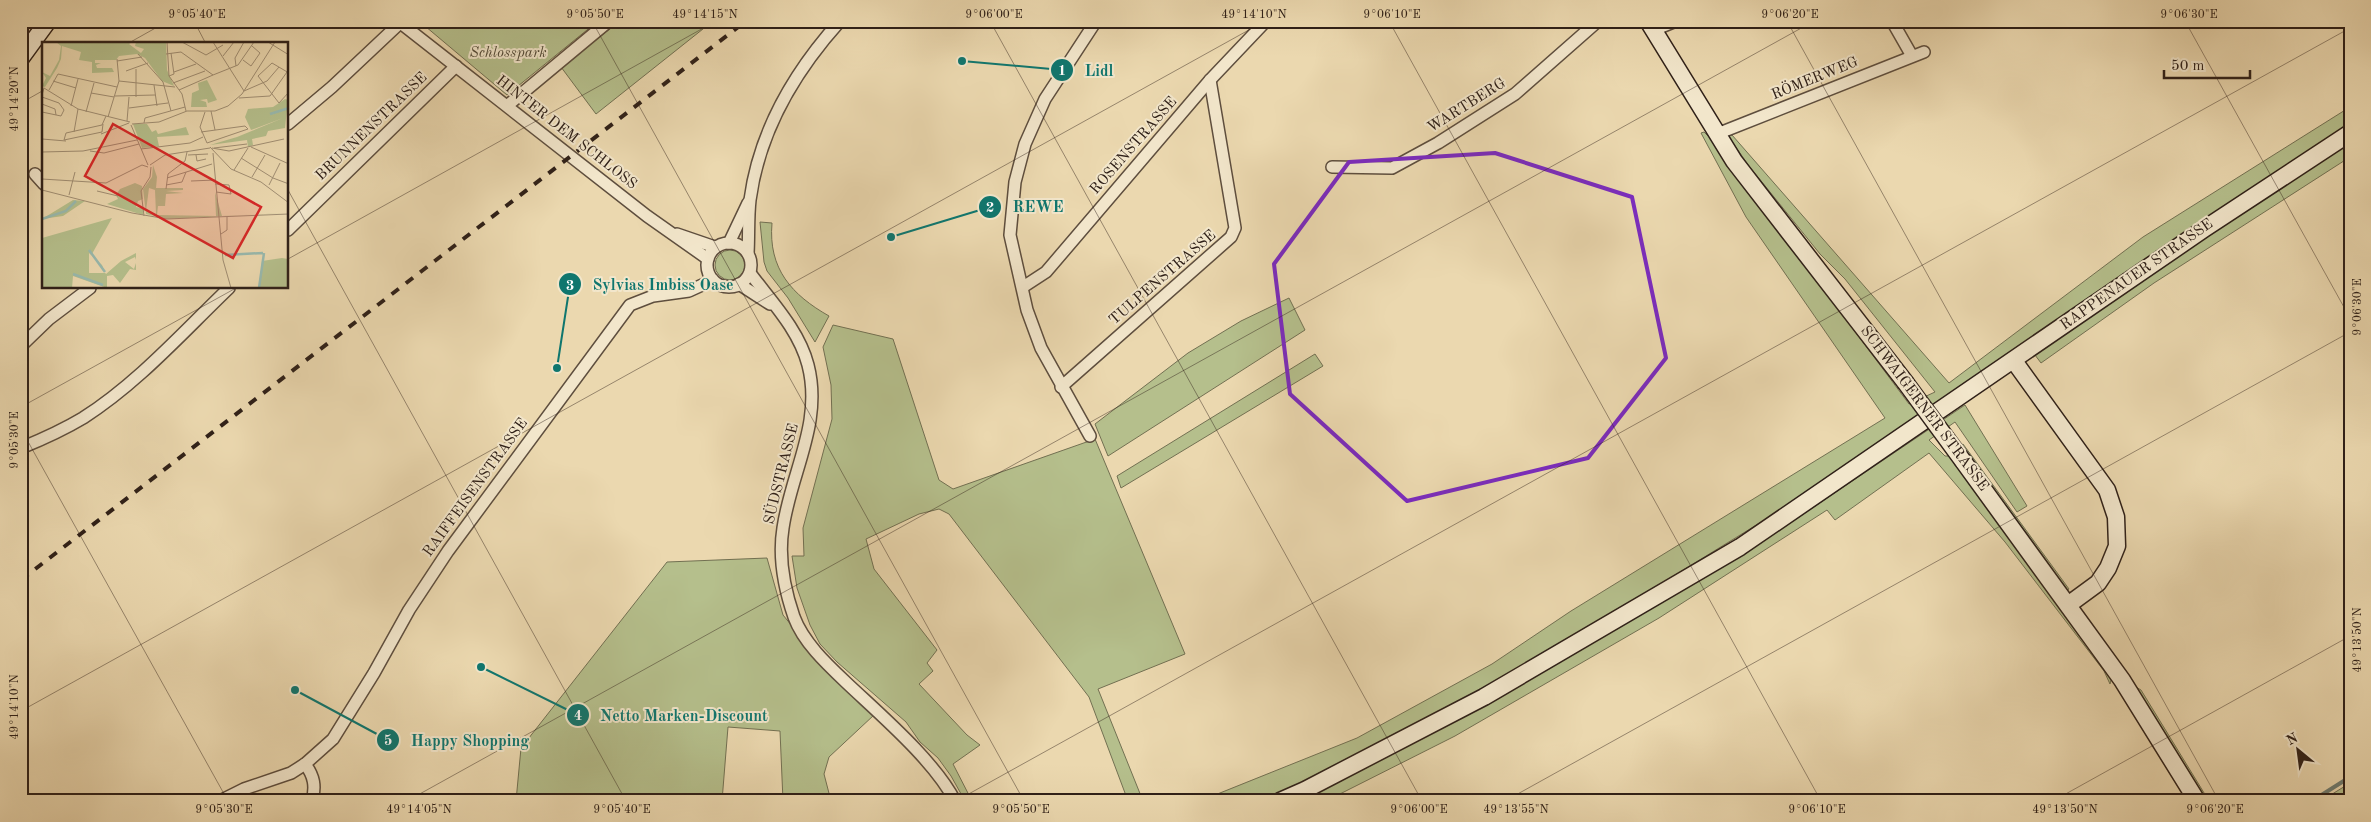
<svg xmlns="http://www.w3.org/2000/svg" width="2371" height="822" font-family="'Old Standard TT',serif">
<style>
.green{fill:#b5bf8c;stroke:#727052}
.lines{fill:none;stroke-linecap:round;stroke-linejoin:round}
.stream{stroke:#6e7c72;stroke-width:4}
.street-casing{stroke:#5e4e3e;stroke-width:14}
.secondary-casing{stroke:#2f2018;stroke-width:19}
.street{stroke:#f2e6cb;stroke-width:11}
.secondary{stroke:#f2e6cb;stroke-width:16}
.rail{stroke:#2f2018;stroke-width:4;stroke-dasharray:9 9;stroke-linecap:butt}
.secondary-bridge-casing{stroke:#2f2018;stroke-width:19;stroke-linecap:butt}
.secondary-bridge{stroke:#f2e6cb;stroke-width:16}
.marked{fill:none;stroke:#7b2cbf;stroke-width:4;stroke-linejoin:round}
.ticks{fill:none;stroke:#2f2018;stroke-width:1;stroke-opacity:0.45}
.labels{text-anchor:middle;dominant-baseline:central;stroke-width:4;stroke-linejoin:round;paint-order:stroke}
.park-label{font-size:15px;font-style:italic;fill:#504835;stroke:#f2e6cb}
.street-label{font-size:15px;fill:#2f2018;stroke:#f2e6cb}
.inset-river{fill:none;stroke:#98b9ae;stroke-width:2.5}
.inset-road{fill:none;stroke:#a08e73;stroke-width:1}
.view{fill:#d62828;fill-opacity:0.15;stroke:#d62828;stroke-width:2.5}
.inset-edge{fill:none;stroke:#2f2018;stroke-width:2.5}
.leader{fill:none;stroke:#0f766e;stroke-width:2}
.callout-dot{fill:#0f766e;stroke:#f2e6cb;stroke-width:2}
.mark-label{font-size:15px;text-anchor:middle;font-weight:bold;fill:#fff}
.callout-label{font-size:16px;text-anchor:middle;font-weight:bold;fill:#0f766e;stroke:#f2e6cb;stroke-width:4;stroke-linejoin:round;paint-order:stroke}
.neatline{fill:none;stroke:#2f2018;stroke-width:2}
.ticks-label{font-size:12px;text-anchor:middle;fill:#2f2018}
</style>
<rect width="100%" height="100%" fill="#ebd8af"/>
<filter id="stains"><feTurbulence type="fractalNoise" baseFrequency=".004" numOctaves="4"/><feColorMatrix values="0 0 0 0 .2 0 0 0 0 .09 0 0 0 0 .02 0 0 0 .5 -.17"/></filter>
<radialGradient id="worn" r=".72"><stop offset=".6" stop-color="#630" stop-opacity="0"/><stop offset="1" stop-color="#630" stop-opacity=".3"/></radialGradient>
<g class="green">
<polygon points="419,21 598,21 507,95"/>
<polygon points="620,21 713,21 596,114 561,67"/>
<polygon points="2350,107 2350,126 1771,516 1563,644 1409,730 1294,788 1263,801 1200,801 1357,738 1492,664 1571,611 1885,418 1746,217 1701,133 1704,132 1714,142 1909,404 1935,392 1845,279 1820,254 1749,166 1728,136 1732,135 1949,383 2143,237"/>
<polygon points="2350,143 2350,157 2154,283 2041,363 2035,355 2126,290"/>
<path d="M 760,222 L 772,223 C 768,269 792,295 829,316 L 815,342 L 788,298 L 767,271 L 764,262 Z"/>
<circle cx="730" cy="265" r="15"/>
<polygon points="1289,298 1305,330 1108,456 1095,424 1188,353 1241,321"/>
<polygon points="833,325 893,339 939,480 953,489 1095,439 1185,654 1098,689 1143,801 1128,801 1089,697 949,514 939,509 919,514 866,539 874,569 937,650 927,663 933,671 919,684 967,735 980,745 953,764 972,801 965,801 951,776 938,758 920,742 906,722 837,662 820,644 810,625 797,588 792,556 804,556 803,528 832,419 831,385 823,347"/>
<polygon points="1315,354 1323,366 1121,488 1117,476"/>
<polygon points="1965,405 2027,506 2017,512 1955,422 1929,440 1945,456 1950,456 2112,676 2110,684 2104,671 2005,542 1929,453 1835,520 1827,510 1659,618 1455,736 1326,801 1301,801 1488,704 1744,554"/>
<polygon points="1963,444 2069,589 2066,591 1960,446"/>
<polygon points="767,558 783,615 842,687 874,715 829,757 824,774 831,801 783,801 780,731 728,727 722,801 516,801 521,748 667,562"/>
<polygon points="2136,687 2141,690 2209,801 2205,801"/>
<polygon points="2350,783 2350,796 2343,801 2321,801"/>
</g>
<g class="lines">
<polyline class="stream" points="2312,801 2350,777"/>
<g class="street-casing">
<g id="street">
<polyline points="398,21 647,216 708,259"/>
<polyline points="1892,21 1912,56"/>
<polyline points="1654,30 1676,21"/>
<polyline points="508,105 609,21"/>
<polyline points="288,124 332,87 400,23"/>
<polyline points="1717,134 1924,52"/>
<polyline points="1332,167 1392,168 1438,143 1515,94 1598,21"/>
<polyline points="35,174 44,184"/>
<polyline points="288,230 456,66"/>
<polyline points="677,234 715,247"/>
<circle cx="729" cy="265" r="22"/>
<polyline points="729,243 748,203"/>
<path d="M 748,253 C 749,236 748,217 750,200 C 759,132 795,71 840,21"/>
<path d="M 750,273 C 771,301 799,330 808,365 C 823,423 791,472 783,528 C 778,559 784,588 794,617 C 804,644 830,667 851,687 C 883,717 935,762 955,801"/>
<polyline points="739,284 770,304"/>
<polyline points="1023,287 1046,272 1210,80 1266,21"/>
<polyline points="21,346 49,319 90,288"/>
<polyline points="1061,387 1231,237 1235,228 1210,80"/>
<polyline points="1090,436 1041,348 1027,310 1010,235 1015,182 1025,144 1045,99 1096,21"/>
<path d="M 21,448 C 43,439 63,430 83,418 C 138,383 183,332 229,288"/>
<path d="M 305,764 C 314,776 316,786 312,801"/>
<polyline points="220,801 244,789 291,773 305,764 333,739 374,673 409,610 448,551 630,305 653,296 689,291 713,280"/>
</g>
</g>
<g class="secondary-casing">
<g id="secondary">
<polyline points="1648,21 1734,161 1905,382"/>
<polyline points="21,58 48,21"/>
<polyline points="2014,361 2107,490 2116,517 2117,546 2108,568 2098,583 2068,605"/>
<polyline points="1963,461 2122,680 2197,801"/>
<polyline points="1280,801 1305,790 1484,697 1740,547 2204,229 2350,133"/>
</g>
</g>
<use href="#street" class="street"/>
<use href="#secondary" class="secondary"/>
<polyline class="rail" points="21,580 746,21"/>
<g class="secondary-bridge-casing">
<polyline id="secondary-bridge" points="1905,382 1963,461"/>
</g>
<use href="#secondary-bridge" class="secondary-bridge"/>
</g>
<path class="marked" d="M 1495,153 L 1632,197 L 1666,358 L 1588,458 L 1407,501 L 1290,394 L 1274,264 L 1349,162 Z"/>
<path class="ticks" d="M 194,21 L 206,44M 592,21 L 1024,801M 990,21 L 1422,801M 1389,21 L 1821,801M 1787,21 L 2219,801M 2185,21 L 2350,318M 127,44 L 168,21M 21,103 L 44,90M 288,190 L 626,801M 288,259 L 716,21M 21,407 L 236,288M 21,429 L 228,801M 21,711 L 1265,21M 407,801 L 1814,21M 956,801 L 2350,28M 1505,801 L 2350,332M 2053,801 L 2350,636"/>
<g class="labels">
<g class="park-label">
<text x="508" y="53">Schlosspark</text>
</g>
<g class="street-label">
<text transform="translate(1815 79) rotate(-22)">RÖMERWEG</text>
<text transform="translate(1467 106) rotate(-32)">WARTBERG</text>
<text transform="translate(372 127) rotate(-44)">BRUNNENSTRASSE</text>
<text transform="translate(566 133) rotate(38)">HINTER DEM SCHLOSS</text>
<text transform="translate(1134 146) rotate(-49)">ROSENSTRASSE</text>
<text transform="translate(2137 275) rotate(-35)">RAPPENAUER STRASSE</text>
<text transform="translate(1163 278) rotate(-41)">TULPENSTRASSE</text>
<text transform="translate(1924 409) rotate(53)">SCHWAIGERNER STRASSE</text>
<text transform="translate(782 474) rotate(-76)">SÜDSTRASSE</text>
<text transform="translate(476 488) rotate(-54)">RAIFFEISENSTRASSE</text>
</g>
</g>
<g transform="translate(42 42)">
<rect width="246" height="246" fill="#ebd8af"/>
<path d="M 14,0 L 90,0 L 87,2 L 99,11 L 102,7 L 93,4 L 94,0 L 124,0 L 125,28 L 132,44 L 120,39 L 103,16 L 95,12 L 77,14 L 74,18 L 53,18 L 53,21 L 59,21 L 54,23 L 55,26 L 70,26 L 72,30 L 50,31 L 50,20 L 37,18 L 39,10 L 20,4 L 19,17 L 15,26 L 3,45 L 0,44 L 4,36 L 0,30 L 8,34 L 17,18 L 19,4 ZM 165,38 L 175,58 L 166,61 L 165,57 L 158,58 L 164,60 L 165,65 L 149,65 L 150,51 L 157,48 L 156,41 ZM 243,57 L 246,58 L 243,86 L 226,89 L 224,94 L 210,97 L 211,103 L 206,105 L 205,98 L 168,103 L 195,95 L 241,76 L 209,88 L 203,75 L 206,67 L 231,65 ZM 91,82 L 105,82 L 110,90 L 114,88 L 116,92 L 144,85 L 147,93 L 115,95 L 117,104 L 100,106 ZM 111,123 L 115,135 L 114,146 L 141,146 L 141,148 L 124,149 L 141,151 L 124,152 L 123,164 L 116,164 L 115,173 L 174,174 L 173,150 L 180,174 L 246,171 L 125,177 L 104,172 L 101,147 L 110,135 ZM 107,146 L 113,148 L 114,172 L 104,169 ZM 93,141 L 100,144 L 101,157 L 96,159 L 94,165 L 103,167 L 101,173 L 65,162 L 76,157 L 74,153 L 78,147 ZM 31,158 L 43,159 L 21,174 L 0,177 ZM 70,176 L 50,212 L 64,232 L 79,219 L 94,211 L 94,218 L 93,215 L 83,220 L 92,227 L 94,221 L 94,228 L 88,227 L 78,241 L 71,233 L 65,234 L 65,246 L 31,234 L 30,246 L 0,246 L 0,196 ZM 47,211 L 60,223 L 63,231 L 47,231 ZM 240,216 L 246,217 L 246,246 L 217,246 L 220,219 Z" fill="#b5bf8c" fill-rule="evenodd"/>
<path class="inset-river" d="M 228,72 L 247,66M 0,177 L 24,169 L 34,159M 47,208 L 63,230M 183,213 L 221,211M 31,232 L 61,243M 217,246 L 222,211"/>
<path class="inset-road" d="M 125,0 L 127,34 L 140,52 L 144,69M 140,0 L 164,13 L 181,3M 171,0 L 202,49M 226,0 L 247,13M 96,12 L 121,40 L 129,69M 124,12 L 139,10 L 171,33M 181,14 L 192,0M 201,18 L 209,24 L 218,11 L 210,4M 75,19 L 100,15M 194,24 L 193,16 L 202,0M 84,29 L 106,21M 132,30 L 154,22M 247,31 L 230,21 L 216,34 L 237,61 L 247,50M 171,33 L 196,23 L 212,0M 127,34 L 132,32 L 129,11M 11,39 L 34,46M 77,39 L 133,45M 131,41 L 163,29M 112,43 L 115,64M 7,48 L 16,32 L 75,45M 137,48 L 171,33M 202,49 L 225,39 L 237,25M 49,51 L 72,55M 0,53 L 2,46 L 36,67 L 88,80M 73,54 L 113,53M 0,55 L 17,61 L 22,68 L 19,74 L 0,70M 94,55 L 94,27M 197,56 L 228,54 L 245,30M 0,62 L 13,67 L 14,73M 29,64 L 36,37M 87,66 L 126,61M 169,69 L 173,88M 44,70 L 52,41M 163,70 L 158,85 L 165,101M 66,75 L 77,39 L 75,17M 85,79 L 87,55M 102,81 L 103,76 L 143,65M 61,82 L 60,90 L 22,98 L 24,91 L 60,83 L 64,74M 90,82 L 117,80 L 145,69 L 173,69 L 186,64 L 200,52 L 233,0M 89,83 L 106,123M 32,90 L 36,67M 159,90 L 203,84 L 206,87 L 165,101M 59,92 L 87,81M 0,97 L 24,99M 168,105 L 189,127 L 219,140 L 247,161M 209,105 L 247,122M 170,106 L 187,109 L 242,97M 172,106 L 205,102M 99,107 L 148,101 L 161,95M 48,109 L 62,111 L 97,102M 0,110 L 41,109 L 95,98M 171,111 L 181,218 L 189,246M 146,113 L 166,112M 154,113 L 155,119 L 164,117M 199,116 L 231,136 L 247,142M 108,123 L 123,113 L 168,106M 192,128 L 206,106M 210,135 L 223,113M 125,136 L 170,122M 0,137 L 64,141 L 100,123 L 106,125M 149,139 L 173,138M 173,142 L 187,143 L 189,152M 124,143 L 140,140 L 144,130M 227,143 L 238,121M 124,147 L 126,132 L 143,119 L 145,110M 0,148 L 90,171 L 125,177 L 247,172M 55,149 L 76,154M 174,150 L 189,152M 27,153 L 33,130M 102,174 L 99,149 L 108,135 L 109,125M 179,192 L 185,188 L 185,175"/>
<path class="view" d="M 71,82 L 219,165 L 191,216 L 43,134 Z"/>
<rect width="246" height="246" class="inset-edge"/>
</g>
<path class="leader" d="M962 61L1062 70M891 237L990 207M557 368L570 284M481 667L578 715M295 690L388 740"/>
<g class="callout-dot">
<circle cx="962" cy="61" r="5"/>
<circle cx="891" cy="237" r="5"/>
<circle cx="557" cy="368" r="5"/>
<circle cx="481" cy="667" r="5"/>
<circle cx="295" cy="690" r="5"/>
<circle cx="1062" cy="70" r="12"/>
<circle cx="990" cy="207" r="12"/>
<circle cx="570" cy="284" r="12"/>
<circle cx="578" cy="715" r="12"/>
<circle cx="388" cy="740" r="12"/>
</g>
<g class="mark-label">
<text x="1062" y="75">1</text>
<text x="990" y="212">2</text>
<text x="570" y="290">3</text>
<text x="578" y="720">4</text>
<text x="388" y="745">5</text>
</g>
<g class="callout-label">
<text x="1099" y="76">Lidl</text>
<text x="1038" y="212">REWE</text>
<text x="663" y="290">Sylvias Imbiss Oase</text>
<text x="684" y="721">Netto Marken-Discount</text>
<text x="470" y="746">Happy Shopping</text>
</g>
<rect width="2371" height="822" fill="none" stroke="#ebd8af" stroke-width="55"/>
<g transform="translate(2298 750) rotate(331)" stroke="#f2e6cb" stroke-width="4" paint-order="stroke">
<path d="M0-4L9 19L0 12L-9 19Z" fill="#2f2018"/>
<text y="-8" font-size="14" font-weight="bold" text-anchor="middle" fill="#2f2018">N</text>
</g>
<path d="M2164 70v8h86v-8" fill="none" stroke="#2f2018" stroke-width="2.5"/>
<text x="2171" y="70" font-size="15" fill="#2f2018" stroke="#f2e6cb" stroke-width="4" paint-order="stroke">50 m</text>
<rect x="28" y="28" width="2316" height="766" class="neatline"/>
<g class="ticks-label">
<text x="197" y="18">9°05'40"E</text>
<text x="595" y="18">9°05'50"E</text>
<text x="705" y="18">49°14'15"N</text>
<text x="994" y="18">9°06'00"E</text>
<text x="1254" y="18">49°14'10"N</text>
<text x="1392" y="18">9°06'10"E</text>
<text x="1790" y="18">9°06'20"E</text>
<text x="2189" y="18">9°06'30"E</text>
<text transform="translate(14 99) rotate(-90)" y="4">49°14'20"N</text>
<text transform="translate(2357 307) rotate(-90)" y="4">9°06'30"E</text>
<text transform="translate(14 440) rotate(-90)" y="4">9°05'30"E</text>
<text transform="translate(2357 640) rotate(-90)" y="4">49°13'50"N</text>
<text transform="translate(14 707) rotate(-90)" y="4">49°14'10"N</text>
<text x="224" y="813">9°05'30"E</text>
<text x="419" y="813">49°14'05"N</text>
<text x="622" y="813">9°05'40"E</text>
<text x="1021" y="813">9°05'50"E</text>
<text x="1419" y="813">9°06'00"E</text>
<text x="1516" y="813">49°13'55"N</text>
<text x="1817" y="813">9°06'10"E</text>
<text x="2065" y="813">49°13'50"N</text>
<text x="2215" y="813">9°06'20"E</text>
</g>
<rect width="100%" height="100%" filter="url(#stains)"/>
<rect width="100%" height="100%" fill="url(#worn)"/>
</svg>
